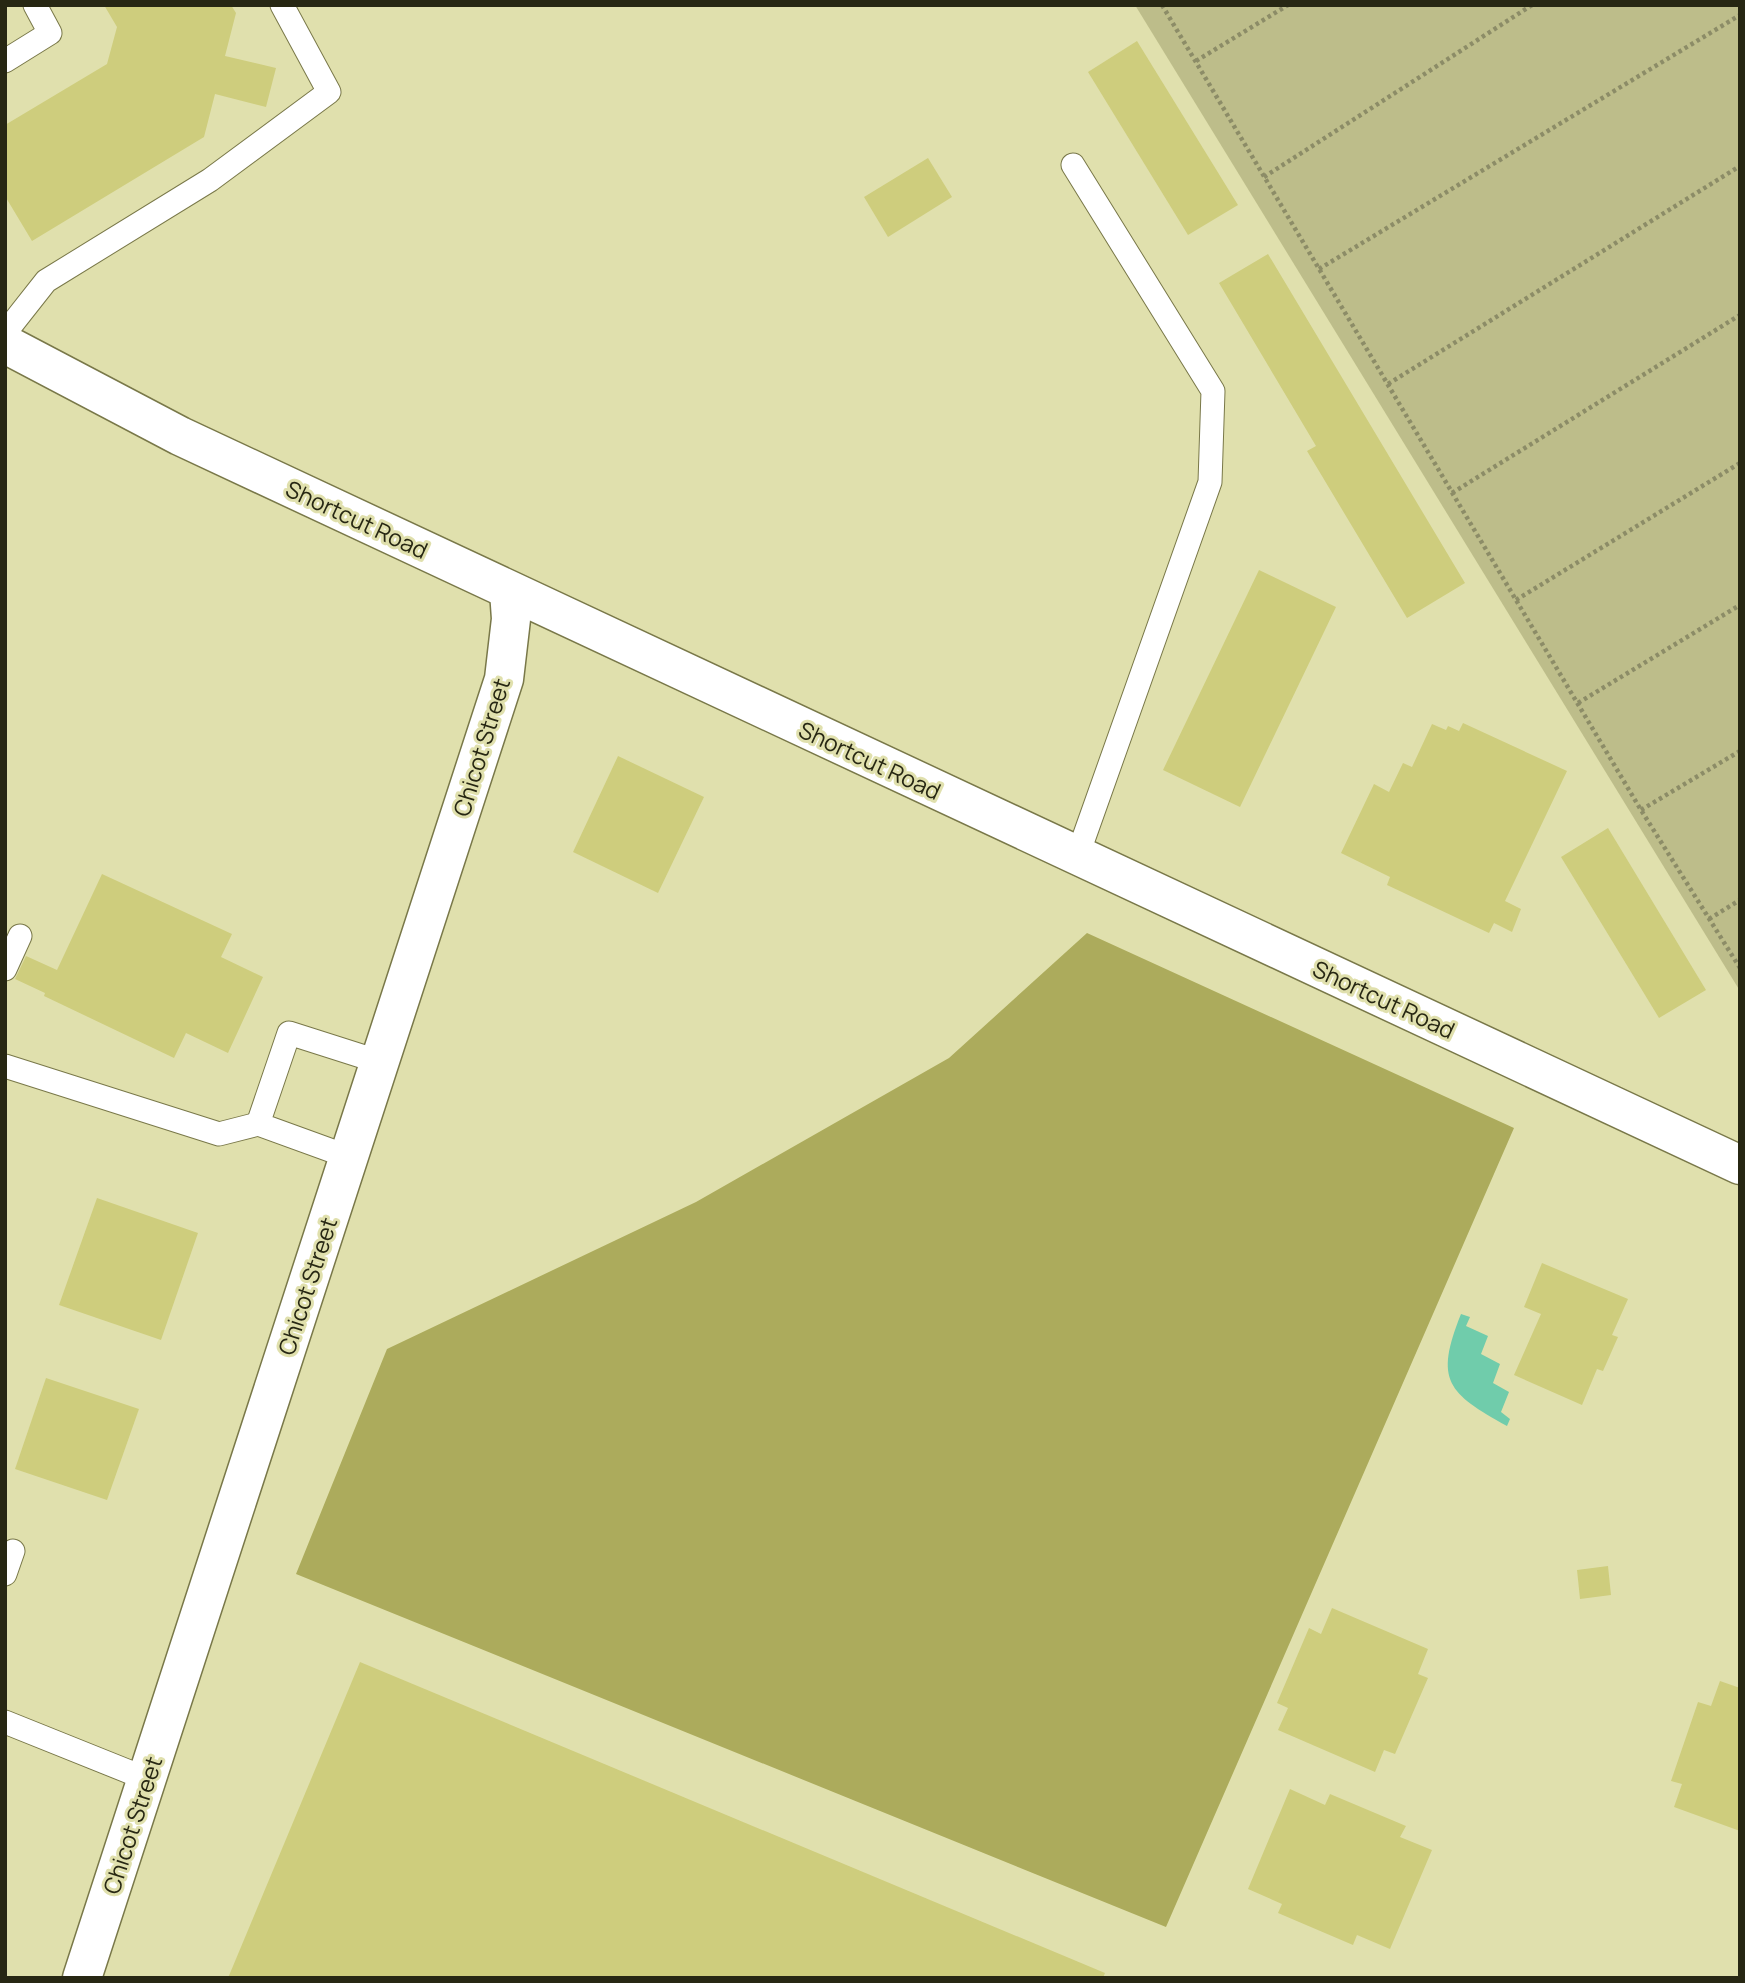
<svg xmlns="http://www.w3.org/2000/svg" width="1745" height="1983" font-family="Manrope,sans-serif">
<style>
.green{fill:#bdbd8a}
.forest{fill:#acab5c}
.water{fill:#70ccab}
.building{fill:#cecd7d}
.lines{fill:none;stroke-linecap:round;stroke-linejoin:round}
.lane-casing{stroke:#797849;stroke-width:25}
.secondary-casing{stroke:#797849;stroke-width:41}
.path{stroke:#8c8c67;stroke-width:4.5;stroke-dasharray:3.5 3.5;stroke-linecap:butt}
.lane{stroke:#fff;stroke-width:23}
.secondary{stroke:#fff;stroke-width:38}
.labels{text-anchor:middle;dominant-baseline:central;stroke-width:6;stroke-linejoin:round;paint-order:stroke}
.street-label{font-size:23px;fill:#272713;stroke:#e0e0ad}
</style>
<rect width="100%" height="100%" fill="#e0e0ad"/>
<polygon class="green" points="1135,5 1740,5 1740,991"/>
<polygon class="forest" points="1087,933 1514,1128 1166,1927 296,1574 387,1349 696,1202 949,1058"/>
<path class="water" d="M 1461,1314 L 1470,1317 L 1466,1326 L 1488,1336 L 1481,1354 L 1500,1364 L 1493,1383 L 1509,1392 L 1501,1412 L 1510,1419 L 1507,1426 C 1448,1393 1434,1381 1461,1314 Z"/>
<g class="building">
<polygon points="104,5 231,5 236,13 225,56 276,68 266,107 215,94 204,137 32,241 5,196 5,125 107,64 117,27"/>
<polygon points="1137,41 1238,205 1188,235 1088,72"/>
<polygon points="928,158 952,197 888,237 864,197"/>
<polygon points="1268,254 1465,583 1407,618 1307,451 1316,446 1219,283"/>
<polygon points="1259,570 1336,607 1240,807 1163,770"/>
<polygon points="1463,723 1567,771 1505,901 1521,909 1512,932 1494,923 1489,933 1387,885 1390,877 1341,853 1374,784 1389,792 1403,763 1412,767 1432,724 1446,730 1448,726 1459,731"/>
<polygon points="618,756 704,797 658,893 573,852"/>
<polygon points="1608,828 1706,990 1659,1018 1561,857"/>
<polygon points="102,874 232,934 221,957 263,977 228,1053 186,1033 174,1058 44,996 45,993 15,979 26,956 57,970"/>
<polygon points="97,1198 198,1233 161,1340 59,1305"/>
<polygon points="1542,1263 1628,1299 1612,1335 1618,1337 1603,1371 1597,1369 1582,1405 1514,1375 1541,1314 1524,1307"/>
<polygon points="46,1378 139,1409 107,1500 15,1469"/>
<polygon points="1608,1566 1611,1595 1580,1599 1577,1570"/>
<polygon points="1332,1608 1428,1649 1418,1674 1428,1678 1395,1754 1384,1750 1375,1772 1278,1730 1288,1708 1277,1703 1309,1628 1321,1634"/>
<polygon points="360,1662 1105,1973 1103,1978 228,1978"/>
<polygon points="1720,1681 1740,1688 1740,1831 1674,1807 1682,1784 1671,1781 1698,1702 1711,1706"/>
<polygon points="1290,1789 1325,1805 1330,1794 1406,1826 1400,1837 1432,1850 1390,1949 1357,1935 1353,1945 1278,1913 1282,1904 1248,1889"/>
</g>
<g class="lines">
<g class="lane-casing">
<g id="lane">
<polyline points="5,61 50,33 35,5"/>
<polyline points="1073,165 1213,391 1210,482 1077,857"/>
<polyline points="5,333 46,281 210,180 329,92 282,5"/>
<polyline points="5,969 20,936"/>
<polyline points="5,1066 219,1134 258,1124"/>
<polyline points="349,1157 258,1124 289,1033 380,1062"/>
<polyline points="5,1574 13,1551"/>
<polyline points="5,1722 147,1779"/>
</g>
</g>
<g class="secondary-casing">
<g id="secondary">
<polyline points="5,344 180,436 1740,1165"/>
<polyline points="82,1978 504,679 511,619 509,591"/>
</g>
</g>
<g class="path">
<polyline points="1162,5 1641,810 1740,968"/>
<polyline points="1196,61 1288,5"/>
<polyline points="1264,177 1532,5"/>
<polyline points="1319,269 1740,15"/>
<polyline points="1388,384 1740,166"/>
<polyline points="1452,493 1740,315"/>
<polyline points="1516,600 1740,463"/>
<polyline points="1578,703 1740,605"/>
<polyline points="1641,810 1740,751"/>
<polyline points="1709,919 1740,900"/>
</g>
<use href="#lane" class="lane"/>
<use href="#secondary" class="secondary"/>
</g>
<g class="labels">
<g class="street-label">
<text transform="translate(357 519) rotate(25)">Shortcut Road</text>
<text transform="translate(481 747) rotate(-73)">Chicot Street</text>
<text transform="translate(870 760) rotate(25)">Shortcut Road</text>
<text transform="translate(1384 999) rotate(25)">Shortcut Road</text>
<text transform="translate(307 1286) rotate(-72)">Chicot Street</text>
<text transform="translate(132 1825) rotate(-72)">Chicot Street</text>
</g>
</g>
<rect width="1745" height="1983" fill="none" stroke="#272713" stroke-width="14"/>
</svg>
